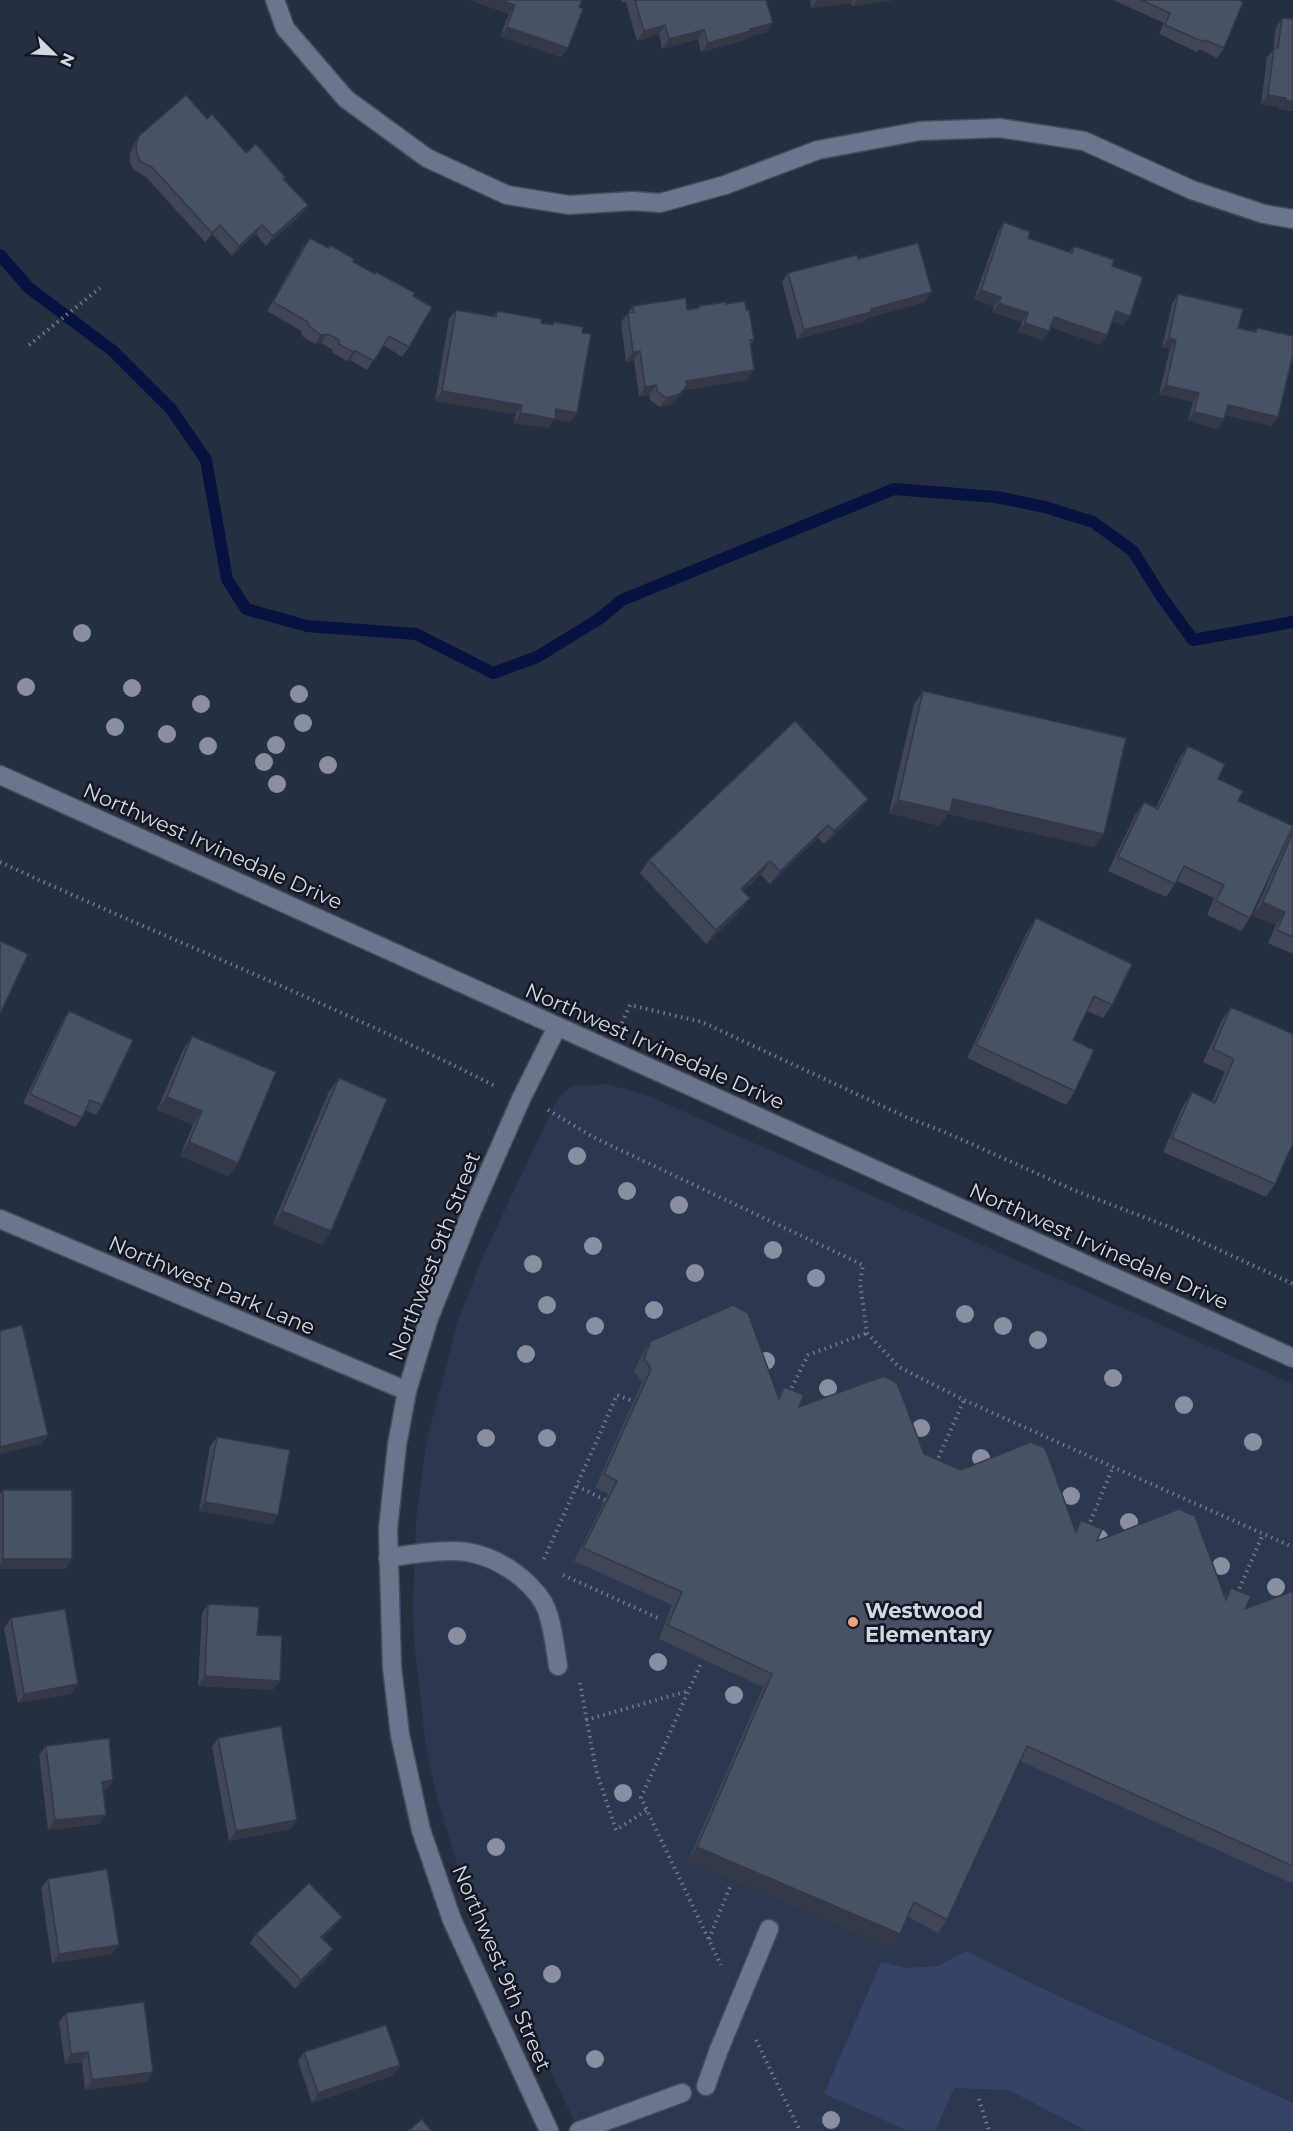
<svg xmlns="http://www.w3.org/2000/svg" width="1293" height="2131" font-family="Montserrat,sans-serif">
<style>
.built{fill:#2d3750}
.park{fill:#344366}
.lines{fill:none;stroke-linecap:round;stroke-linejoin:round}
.stream{stroke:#061240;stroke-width:12}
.lane-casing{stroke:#464c5c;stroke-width:21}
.street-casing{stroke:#464c5c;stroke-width:21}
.secondary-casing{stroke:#464c5c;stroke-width:21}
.path{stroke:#727989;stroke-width:4;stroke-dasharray:1.5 4.5;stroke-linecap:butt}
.lane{stroke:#6b758b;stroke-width:18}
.street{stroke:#6b758b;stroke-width:18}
.secondary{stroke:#6b758b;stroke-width:18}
.tree{fill:#878fa1}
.wall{fill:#3e4657}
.shaded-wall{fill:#323947}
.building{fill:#485165;stroke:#323947;stroke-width:1.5}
.poi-dot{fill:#f0a27a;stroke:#13171f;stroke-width:2}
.labels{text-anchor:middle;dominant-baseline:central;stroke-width:5;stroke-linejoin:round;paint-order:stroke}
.street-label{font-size:21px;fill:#d2d8e4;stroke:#13171f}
.poi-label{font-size:21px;font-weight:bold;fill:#d2d8e4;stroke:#13171f;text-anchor:start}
</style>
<rect width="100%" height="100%" fill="#262e41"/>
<polygon class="built" points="608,1084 649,1096 1293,1384 1293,2131 579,2131 491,1948 455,1858 437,1797 426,1747 414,1640 413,1604 416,1519 427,1439 458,1321 483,1256 558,1098 572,1086"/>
<polygon class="park" points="966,1951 1052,1993 1293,2103 1293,2131 1087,2131 1009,2090 954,2088 935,2131 909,2131 824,2094 881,1962 906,1968 938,1966"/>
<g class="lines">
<polyline class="stream" points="0,255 29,288 113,351 171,409 206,460 227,579 246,609 307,626 416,634 493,673 537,657 599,619 622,600 894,489 996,497 1045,507 1093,522 1133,551 1161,596 1193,640 1293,622"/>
<g class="lane-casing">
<g id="lane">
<path d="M 388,1558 C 411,1554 445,1549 467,1552 C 497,1557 527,1577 543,1602 C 552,1618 555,1647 558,1666"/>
<polyline points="706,2086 718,2052 769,1929"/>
<polyline points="579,2131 682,2093"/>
</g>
</g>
<g class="street-casing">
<g id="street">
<polyline points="275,0 285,28 346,99 427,158 507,195 569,205 633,201 660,203 725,185 818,150 920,131 1000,128 1084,141 1192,190 1264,214 1293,219"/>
<polyline points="0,1219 407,1391"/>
</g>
</g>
<g class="secondary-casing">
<g id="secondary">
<polyline points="0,775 1293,1358"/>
<polyline points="549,2131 452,1920 421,1830 400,1735 392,1667 388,1529 397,1445 407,1391 429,1318 473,1208 521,1099 557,1027"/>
</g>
</g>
<g class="path">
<polyline points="29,345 100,288"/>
<path d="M 0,862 C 164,938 334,1004 495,1086"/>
<polyline points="622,1023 630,1005 702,1022 906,1117 947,1133 1076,1191 1172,1228 1293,1284"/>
<polyline points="548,1110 593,1137 863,1265 860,1283 867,1333 899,1367 964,1400 1113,1467 1293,1547"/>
<polyline points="789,1393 808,1355 867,1333"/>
<polyline points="936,1463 964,1400"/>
<polyline points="577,1486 605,1500"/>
<polyline points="1088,1527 1113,1467"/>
<polyline points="544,1559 617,1395 633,1401"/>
<polyline points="563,1575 658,1618"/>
<polyline points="1237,1594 1263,1534"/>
<polyline points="700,1665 641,1798 721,1965"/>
<polyline points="580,1683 596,1770 616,1830 647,1810"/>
<polyline points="586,1720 688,1691"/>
<polyline points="709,1939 730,1887"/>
<polyline points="756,2040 800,2131"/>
<polyline points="979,2099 989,2131"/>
</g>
<use href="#lane" class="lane"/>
<use href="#street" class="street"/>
<use href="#secondary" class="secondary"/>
</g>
<g class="tree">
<circle cx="82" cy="633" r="9"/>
<circle cx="26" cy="687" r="9"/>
<circle cx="132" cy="688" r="9"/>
<circle cx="299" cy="694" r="9"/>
<circle cx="201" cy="704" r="9"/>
<circle cx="303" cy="723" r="9"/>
<circle cx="115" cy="727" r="9"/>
<circle cx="167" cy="734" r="9"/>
<circle cx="276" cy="745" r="9"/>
<circle cx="208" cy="746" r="9"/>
<circle cx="264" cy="762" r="9"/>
<circle cx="328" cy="765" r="9"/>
<circle cx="277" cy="784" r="9"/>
<circle cx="577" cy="1156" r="9"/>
<circle cx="627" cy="1191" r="9"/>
<circle cx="679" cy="1205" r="9"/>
<circle cx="593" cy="1246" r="9"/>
<circle cx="773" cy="1250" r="9"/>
<circle cx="533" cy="1264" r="9"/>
<circle cx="695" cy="1273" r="9"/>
<circle cx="816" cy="1278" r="9"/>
<circle cx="547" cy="1305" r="9"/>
<circle cx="654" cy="1310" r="9"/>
<circle cx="965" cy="1314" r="9"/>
<circle cx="595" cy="1326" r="9"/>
<circle cx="1003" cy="1326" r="9"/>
<circle cx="1038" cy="1340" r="9"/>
<circle cx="526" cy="1354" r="9"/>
<circle cx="766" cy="1361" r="9"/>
<circle cx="1113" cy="1378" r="9"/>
<circle cx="828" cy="1388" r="9"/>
<circle cx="1184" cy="1405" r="9"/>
<circle cx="921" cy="1428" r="9"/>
<circle cx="486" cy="1438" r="9"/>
<circle cx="547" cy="1438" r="9"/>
<circle cx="1253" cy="1442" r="9"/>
<circle cx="981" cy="1458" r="9"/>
<circle cx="1071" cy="1496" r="9"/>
<circle cx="1129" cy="1522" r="9"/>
<circle cx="1099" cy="1538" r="9"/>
<circle cx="1221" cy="1566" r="9"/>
<circle cx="1276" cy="1587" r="9"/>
<circle cx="457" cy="1636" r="9"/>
<circle cx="658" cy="1662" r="9"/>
<circle cx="734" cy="1695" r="9"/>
<circle cx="623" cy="1793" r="9"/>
<circle cx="496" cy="1847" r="9"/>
<circle cx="552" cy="1974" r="9"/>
<circle cx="595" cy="2059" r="9"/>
<circle cx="831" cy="2120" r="9"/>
</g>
<g class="wall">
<polygon points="470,0 582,0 568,48 561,57 500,37 509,14"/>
<polygon points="621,0 766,0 773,23 766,32 747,37 745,40 701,52 698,39 662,49 659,34 637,41 626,2 622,2"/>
<polygon points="810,0 893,0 852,6 851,3 811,8"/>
<polygon points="1113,0 1238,0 1224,48 1217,58 1199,49 1197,52 1159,34 1164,23"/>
<polygon points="1282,18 1293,111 1279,109 1279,107 1261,104 1267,57 1273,50 1276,27"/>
<polygon points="207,119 246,153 285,177 284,179 308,205 301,215 266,246 256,234 232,256 213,235 205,242 146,177 134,170 130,163 130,155 133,146 139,136"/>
<polygon points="1004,222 1028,238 1069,253 1074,246 1112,266 1130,316 1123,325 1112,321 1107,335 1101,345 1051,327 1043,340 1019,332 1022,322 992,312 994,306 974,299 998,232"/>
<polygon points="310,238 374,274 376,272 413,296 409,347 402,357 383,345 367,370 350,360 347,361 333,353 332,349 321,343 315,344 302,336 301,331 267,311 303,247"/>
<polygon points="858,259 925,302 867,318 865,321 797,339 782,282 788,273"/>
<polygon points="1178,294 1238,328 1254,331 1257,328 1272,426 1225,415 1224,419 1218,429 1188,421 1193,402 1159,394 1170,349 1162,347 1172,304"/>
<polygon points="726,304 746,310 754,340 750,345 747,380 683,390 674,403 660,407 650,400 649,395 639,396 634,360 626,362 621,322 633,306 687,310 697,308 699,306"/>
<polygon points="456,310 494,316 497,311 541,323 552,325 554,322 582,333 577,413 570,422 554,419 548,428 514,423 516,414 435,401 449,319"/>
<polygon points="923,691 1104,834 1094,847 948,814 940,826 889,813 914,704"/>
<polygon points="1188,746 1238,801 1292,826 1293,824 1293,954 1268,943 1276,925 1253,916 1279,857 1250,918 1241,931 1207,915 1214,898 1177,881 1166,897 1108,871 1135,815 1144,802 1156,807 1179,759"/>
<polygon points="859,812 824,844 818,838 770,884 761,875 743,891 750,898 740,911 706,944 640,873 649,860"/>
<polygon points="1036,918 1112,1005 1103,1018 1087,1011 1073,1040 1075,1091 1066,1105 967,1058 1027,932"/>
<polygon points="1231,1007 1275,1184 1266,1197 1163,1152 1183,1106 1192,1092 1212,1101 1225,1072 1203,1062 1222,1020"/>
<polygon points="69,1011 102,1105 96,1115 85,1110 82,1118 75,1127 23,1103 63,1020"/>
<polygon points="192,1036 238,1163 228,1176 180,1156 193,1125 157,1110 183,1050"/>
<polygon points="339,1078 331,1231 322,1245 273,1224 329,1091"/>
<polygon points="651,1341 778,1396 784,1387 799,1407 924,1454 1075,1529 1081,1520 1097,1541 1225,1597 1231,1588 1245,1609 1293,1591 1293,1884 1020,1761 947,1920 938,1933 908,1917 900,1934 891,1948 688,1861 763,1687 659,1639 672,1605 574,1561 608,1494 595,1488 642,1382 634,1371 642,1354"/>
<polygon points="217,1437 272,1524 199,1511 210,1446"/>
<polygon points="3,1490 72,1559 65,1569 0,1569 0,1494"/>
<polygon points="208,1604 257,1635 273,1690 198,1686 202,1613"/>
<polygon points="11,1618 71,1694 18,1703 4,1628"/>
<polygon points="218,1738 291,1829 229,1841 212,1747"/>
<polygon points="46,1746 107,1790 103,1790 106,1815 99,1824 48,1830 39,1755"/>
<polygon points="48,1879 119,1945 112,1954 52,1963 41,1888"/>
<polygon points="342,1917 335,1926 323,1938 333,1949 327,1958 295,1989 250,1943 256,1934"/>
<polygon points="66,2013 147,2082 85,2090 82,2062 65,2064 59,2022"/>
<polygon points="304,2052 400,2065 394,2075 312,2103 298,2061"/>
</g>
<g class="shaded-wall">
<polygon points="470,0 502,0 515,5 509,14"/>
<polygon points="817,0 853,0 851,3 811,8"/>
<polygon points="856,0 893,0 852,6"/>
<polygon points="773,23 766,32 747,37 745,40 701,52 708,43 750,29"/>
<polygon points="665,25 659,34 637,41 644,31"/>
<polygon points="507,27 568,48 561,57 500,37"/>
<polygon points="704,30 698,39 662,49 669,39"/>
<polygon points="1268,95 1286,98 1279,107 1261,104"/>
<polygon points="1285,100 1293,101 1293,111 1279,109"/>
<polygon points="308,205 301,215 266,246 273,236"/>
<polygon points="220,225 213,235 205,242 212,233"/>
<polygon points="262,225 256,234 232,256 239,246"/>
<polygon points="981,290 1001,297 994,306 974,299"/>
<polygon points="932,292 925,302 867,318 865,321 797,339 804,330 871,309"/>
<polygon points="999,303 1028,313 1022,322 992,312"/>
<polygon points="1116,311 1130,316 1123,325 1110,320"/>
<polygon points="1054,317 1107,335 1101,345 1048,326"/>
<polygon points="1025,323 1049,331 1043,340 1019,332"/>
<polygon points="328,334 321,343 315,344 321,335"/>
<polygon points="1169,338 1176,340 1170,349 1162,347"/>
<polygon points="356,351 350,360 347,361 353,352"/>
<polygon points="640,351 634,360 626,362 633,352"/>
<polygon points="754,370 747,380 680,390 686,381"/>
<polygon points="656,385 649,395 639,396 645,387"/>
<polygon points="1166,385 1199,393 1193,402 1159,394"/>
<polygon points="442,391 522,405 516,414 435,401"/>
<polygon points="680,394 674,403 660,407 666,398"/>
<polygon points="1228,405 1278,417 1272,426 1221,414"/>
<polygon points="556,409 577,413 570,422 554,419 548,428 514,423 520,413"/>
<polygon points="1194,412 1224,419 1218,429 1188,421"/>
<polygon points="868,799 859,812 824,844 834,831"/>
<polygon points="953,799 1104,834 1094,847 948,814 940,826 889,813 898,800"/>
<polygon points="828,825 818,838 770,884 780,871"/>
<polygon points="770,861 761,875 732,902 741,889"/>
<polygon points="750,898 740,911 706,944 716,930"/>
<polygon points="1263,902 1285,912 1276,925 1253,916"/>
<polygon points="167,1097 202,1111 193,1125 157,1110"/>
<polygon points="189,1142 238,1163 228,1176 180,1156"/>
<polygon points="282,1211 331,1231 322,1245 273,1224"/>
<polygon points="48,1435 42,1444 0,1454 0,1447"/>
<polygon points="205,1502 278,1515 272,1524 199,1511"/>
<polygon points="3,1559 72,1559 65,1569 0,1569 0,1564"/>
<polygon points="205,1676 280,1681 273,1690 198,1686"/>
<polygon points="78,1684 71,1694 18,1703 24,1694"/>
<polygon points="113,1780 107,1790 95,1791 102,1782"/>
<polygon points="106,1815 99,1824 48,1830 55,1820"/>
<polygon points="297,1820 291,1829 229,1841 236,1831"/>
<polygon points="697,1847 900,1934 891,1948 688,1861"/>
<polygon points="342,1917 335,1926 315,1946 321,1937"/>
<polygon points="119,1945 112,1954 52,1963 59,1954"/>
<polygon points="333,1949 327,1958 295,1989 301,1980"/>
<polygon points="88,2052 82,2062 65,2064 71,2054"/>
<polygon points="400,2065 394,2075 312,2103 318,2093"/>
<polygon points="153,2072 147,2082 85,2090 92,2080"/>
</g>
<g class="building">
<polygon points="502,0 582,0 579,7 583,9 568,48 507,27 515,5"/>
<polygon points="635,0 766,0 773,23 750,29 751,31 708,43 704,30 669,39 665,25 644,31"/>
<polygon points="1141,0 1238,0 1243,2 1224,48 1205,40 1204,42 1165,25 1170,13"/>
<polygon points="1282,18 1293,19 1293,101 1285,100 1286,98 1268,95 1274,48 1278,48"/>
<polygon points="186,95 207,119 212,114 246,153 256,144 285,177 283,179 308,205 273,236 262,225 239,246 220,225 212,233 153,168 140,161 137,154 136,145 139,136"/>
<polygon points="1004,222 1030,232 1028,238 1072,253 1074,246 1114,260 1112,266 1143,277 1130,316 1116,311 1107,335 1054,317 1049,331 1025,323 1028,313 999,303 1001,297 981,290"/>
<polygon points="310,238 328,248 330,245 354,259 353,262 375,274 376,272 415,293 413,296 432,307 409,347 389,336 374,361 356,351 353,352 339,344 339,340 328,334 321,335 309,326 308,322 273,302"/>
<polygon points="918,243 932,292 871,309 871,312 804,330 788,273 857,255 858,259"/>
<polygon points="1178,294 1243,309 1238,328 1256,332 1257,328 1293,336 1293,354 1278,417 1228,405 1224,419 1194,412 1199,393 1166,385 1176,340 1169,338"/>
<polygon points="686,298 687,310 699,308 699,306 726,302 726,304 745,301 746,310 749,310 754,340 750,340 754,370 686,381 687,385 680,394 666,398 657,391 656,385 645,387 640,351 633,352 628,313 634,312 633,306"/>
<polygon points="456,310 496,317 497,311 542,319 541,323 553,325 554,322 583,327 582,333 591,334 577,413 556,409 555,419 520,413 522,405 442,391"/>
<polygon points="923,691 1126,738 1104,834 953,799 950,812 898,800"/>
<polygon points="795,721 868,799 834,831 828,825 780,871 770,861 741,889 750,898 716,930 649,860"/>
<polygon points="1188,746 1225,764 1218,779 1243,791 1238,801 1293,826 1250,918 1216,901 1224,885 1184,866 1175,884 1118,857 1144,802 1158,809"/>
<polygon points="1293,832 1293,937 1277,930 1285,912 1263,902"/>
<polygon points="1036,918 1132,964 1112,1005 1094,996 1073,1040 1094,1050 1075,1091 976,1045"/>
<polygon points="0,941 28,954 0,1014"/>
<polygon points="1231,1007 1293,1034 1293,1143 1275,1184 1172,1138 1192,1092 1215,1103 1234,1059 1213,1049"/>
<polygon points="69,1011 133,1040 102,1105 90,1100 82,1118 30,1094"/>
<polygon points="192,1036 276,1072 238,1163 189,1142 202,1111 167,1097"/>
<polygon points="339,1078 387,1099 331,1231 282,1211"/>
<polygon points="733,1305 748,1313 779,1399 784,1387 804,1395 799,1407 884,1376 897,1383 924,1454 961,1470 1031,1442 1045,1448 1076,1532 1081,1520 1102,1529 1097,1541 1179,1509 1195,1516 1226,1600 1231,1588 1251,1596 1245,1609 1293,1591 1293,1866 1027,1746 947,1920 914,1902 900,1934 697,1847 772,1674 668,1625 682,1592 583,1548 617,1481 604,1474 651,1369 644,1358 651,1341"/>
<polygon points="22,1325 48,1435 0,1447 0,1331"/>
<polygon points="217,1437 290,1450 278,1515 205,1502"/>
<rect x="3" y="1490" width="69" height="69"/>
<polygon points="208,1604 259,1607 257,1635 282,1636 280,1681 205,1676"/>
<polygon points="65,1609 78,1684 24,1694 11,1618"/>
<polygon points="281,1726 297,1820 236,1831 218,1738"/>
<polygon points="109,1738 113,1780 102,1782 106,1815 55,1820 46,1746"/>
<polygon points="107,1869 119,1945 59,1954 48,1879"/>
<polygon points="309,1883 342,1917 321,1937 333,1949 301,1980 256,1934"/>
<polygon points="144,2002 153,2072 92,2080 88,2052 71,2054 66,2013"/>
<polygon points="386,2025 400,2065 318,2093 304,2052"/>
<polygon points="422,2119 431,2131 408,2131"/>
</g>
<circle class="poi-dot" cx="853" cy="1622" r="6"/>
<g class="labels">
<g class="street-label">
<text transform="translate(213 846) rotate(24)">Northwest Irvinedale Drive</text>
<text transform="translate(655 1046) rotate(24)">Northwest Irvinedale Drive</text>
<text transform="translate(1099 1246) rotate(24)">Northwest Irvinedale Drive</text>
<text transform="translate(434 1256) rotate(-69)">Northwest 9th Street</text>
<text transform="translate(212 1285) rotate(23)">Northwest Park Lane</text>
<text transform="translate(502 1968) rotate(67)">Northwest 9th Street</text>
</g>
<g class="poi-label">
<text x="865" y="1610">Westwood<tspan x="865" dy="24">Elementary</tspan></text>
</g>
</g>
<g transform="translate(54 54) rotate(114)" stroke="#13171f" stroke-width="4.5" paint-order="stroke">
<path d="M0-4.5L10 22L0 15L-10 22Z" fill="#d2d8e4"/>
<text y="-9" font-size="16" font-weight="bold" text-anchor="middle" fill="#d2d8e4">N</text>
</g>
</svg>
